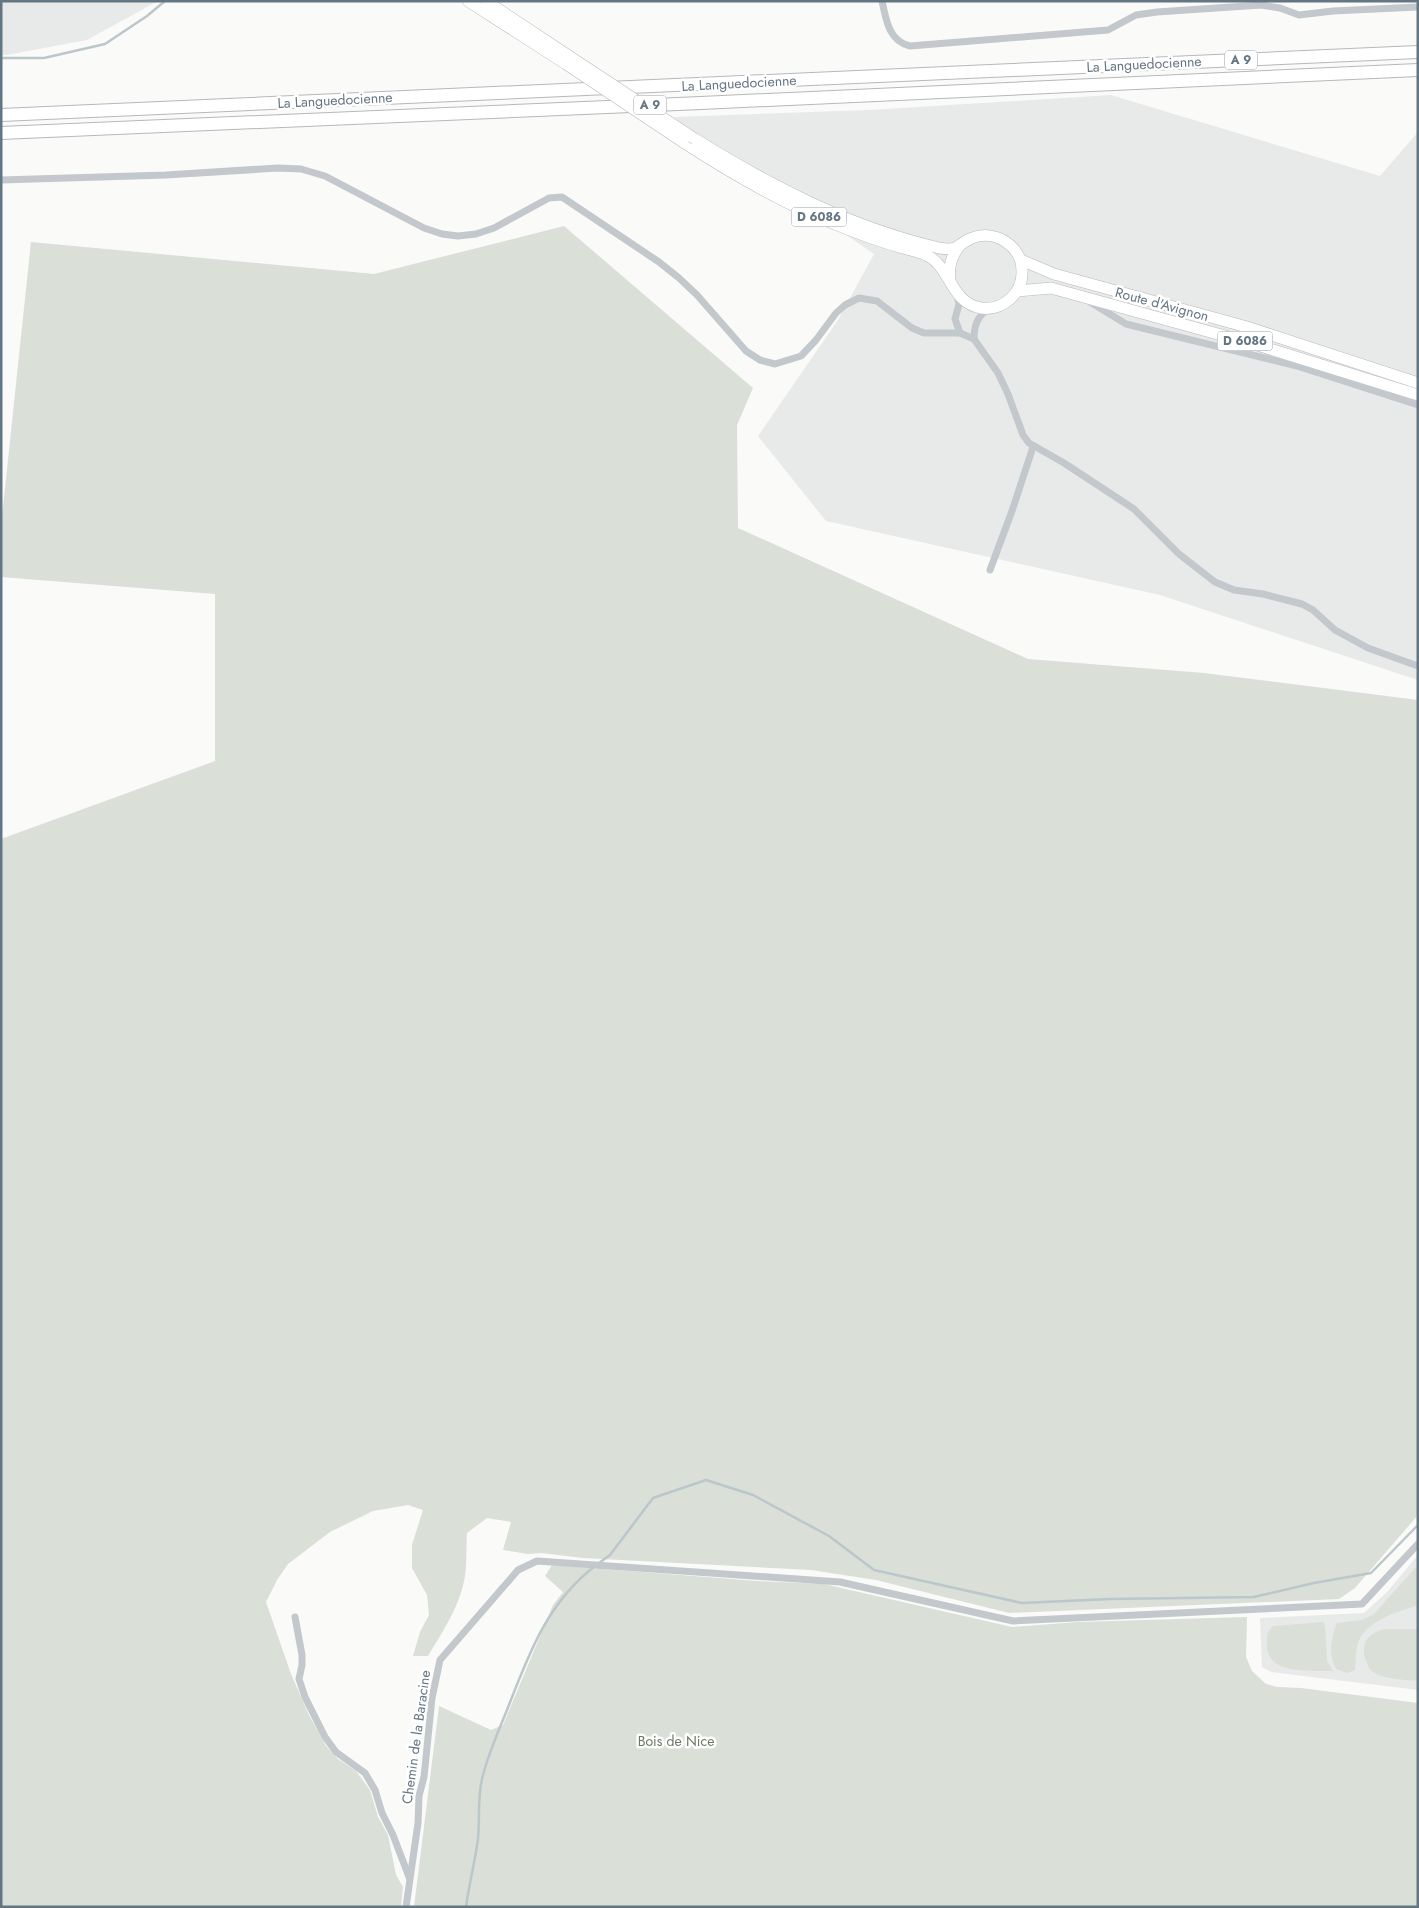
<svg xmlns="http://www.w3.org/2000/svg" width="1419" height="1908" font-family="Jost,sans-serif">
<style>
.built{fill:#e8e9e9}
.green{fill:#dadfd7}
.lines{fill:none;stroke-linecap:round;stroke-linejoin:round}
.stream{stroke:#bbc7cb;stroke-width:2.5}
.primary-casing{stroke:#b5babe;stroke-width:12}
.highway-casing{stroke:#b4b9bd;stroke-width:14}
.street{stroke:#c3c8cc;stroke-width:7}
.primary{stroke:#fff;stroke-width:11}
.highway{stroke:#fff;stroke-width:12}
.primary-bridge-casing{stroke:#b5babe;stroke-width:12;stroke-linecap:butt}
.primary-bridge{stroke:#fff;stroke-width:11}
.labels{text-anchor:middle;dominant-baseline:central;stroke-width:5;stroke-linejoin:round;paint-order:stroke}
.shield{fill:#fff;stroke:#939fa8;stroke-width:1}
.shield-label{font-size:12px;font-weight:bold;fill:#657683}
.street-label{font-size:14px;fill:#657683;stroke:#fff}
.park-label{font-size:14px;fill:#687a64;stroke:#fff}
</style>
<rect width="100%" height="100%" fill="#fafaf8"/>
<g class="built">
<polygon points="1,1 154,1 156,2 87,40 7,55 1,55"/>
<polygon points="1111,95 1380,176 1418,132 1418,680 1160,595 826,521 758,436 838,320 874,254 673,117 869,110"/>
<polygon points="1418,1555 1418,1690 1271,1672 1262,1667 1260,1618 1364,1613 1387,1592"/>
</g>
<g class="green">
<path d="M 564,226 L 753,388 L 737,425 L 738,528 L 1028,659 L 1204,673 L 1418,700 L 1418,1515 L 1355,1588 L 1339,1599 L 1009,1613 L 876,1580 L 811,1570 L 583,1558 L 541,1553 L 528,1554 L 503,1550 L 511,1522 L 487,1518 L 467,1533 C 466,1547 467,1562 465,1576 C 460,1606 443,1631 428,1656 L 413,1656 L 420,1632 L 429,1615 L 427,1595 L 412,1568 L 412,1545 L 423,1510 L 408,1505 L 373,1511 L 330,1532 L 288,1564 L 277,1580 L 266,1602 L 291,1674 L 309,1715 L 326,1746 L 338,1759 L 356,1771 L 370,1790 L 378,1817 L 388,1835 L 396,1875 L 403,1887 L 401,1907 L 1,1907 L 1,839 L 215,761 L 215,594 L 1,577 L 1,526 L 31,242 L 374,274 Z"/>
<polygon points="552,1565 757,1581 824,1584 1012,1627 1078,1622 1247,1617 1246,1657 1252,1671 1266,1684 1277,1687 1301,1688 1418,1703 1418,1907 414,1907 439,1706 491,1730 503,1725 553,1605 563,1592 545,1576"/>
<path d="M 1418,1565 L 1418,1605 C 1399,1611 1370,1620 1360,1638 C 1355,1647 1356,1660 1355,1670 L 1347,1673 L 1336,1669 C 1328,1654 1331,1638 1337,1623 L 1362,1620 L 1374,1614 Z"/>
<path d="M 1323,1622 L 1325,1626 L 1327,1661 L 1333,1671 C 1311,1670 1269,1675 1267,1647 C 1267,1638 1266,1633 1273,1626 Z"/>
<path d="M 1387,1629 L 1418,1629 L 1418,1681 C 1406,1680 1381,1679 1372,1671 C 1369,1669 1366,1661 1365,1658 C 1361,1640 1370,1632 1387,1629 Z"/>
</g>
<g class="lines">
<g class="stream">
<polyline points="1,58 44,58 105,44 147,16 165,1"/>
<polyline points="599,1563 610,1555 653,1498 706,1480 753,1495 829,1536 874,1570 1022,1603 1110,1599 1254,1597 1314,1583 1371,1573 1418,1525"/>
<path d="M 466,1907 C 469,1884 475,1862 478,1839 C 480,1818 477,1795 483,1775 C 489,1752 498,1732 507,1710 C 528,1656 546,1604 595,1566"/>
</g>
<g class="primary-casing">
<g id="primary">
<polyline points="468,1 566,64"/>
<polyline points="486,1 569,56"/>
<path d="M 683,142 C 735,176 791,208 850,230 C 868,237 885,243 903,248 C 910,250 918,252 926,255 C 951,266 950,303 981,308 C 1003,311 1023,293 1022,271 C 1022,246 995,229 972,238 C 966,240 961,245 955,248 C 948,250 938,248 931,246 C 846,225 769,185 695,139"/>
<polyline points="1021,260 1054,274 1247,327 1418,383"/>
<path d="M 950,281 C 948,267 951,256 960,245"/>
<polyline points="1017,291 1051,288 1254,344 1418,395"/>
</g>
</g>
<g class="highway-casing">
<g id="highway">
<polyline points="1,115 1418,52"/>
<polyline points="1,133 701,103 1418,70"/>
</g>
</g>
<g class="street">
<path d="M 882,1 C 886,20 889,41 910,46 L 1108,30 L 1136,15 L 1157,12 L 1261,5 L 1280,8 L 1299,15 L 1333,11 L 1418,7"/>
<polyline points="1,180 166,175 278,168 301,169 325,176 424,228 442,234 458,236 476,234 494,228 549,198 562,197 659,262 679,278 697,295 746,351 760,360 775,364 801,356 816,340 836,313 845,305 859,298 877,301 912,328 924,333 960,333 974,339"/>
<polyline points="957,295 959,304 955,319 960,333"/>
<polyline points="1090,302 1126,324 1297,366 1418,405"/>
<path d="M 988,309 C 977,317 974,326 974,339 L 998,373 L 1008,394 L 1023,435 L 1029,443 L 1064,463 L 1134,509 L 1179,554 L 1215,582 L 1234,590 L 1263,594 L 1302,604 L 1313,610 L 1335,630 L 1368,648 L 1418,666"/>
<polyline points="990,570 1012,511 1033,447"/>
<polyline points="295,1617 302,1655 302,1665 299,1679 305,1697 325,1737 336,1752 365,1773 375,1790 382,1813 393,1835 409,1877"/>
<polyline points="406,1907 418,1823 419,1796 424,1777 432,1698 440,1660 518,1570 537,1561 840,1582 1013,1621 1362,1604 1418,1544"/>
</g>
<use href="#primary" class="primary"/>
<use href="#highway" class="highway"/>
<g class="primary-bridge-casing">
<g id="primary-bridge">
<polyline points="569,56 695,139"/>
<polyline points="566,64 683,142"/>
</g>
</g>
<use href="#primary-bridge" class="primary-bridge"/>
</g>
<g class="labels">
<g class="shield">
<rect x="1225" y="50.5" width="32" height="19" rx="4"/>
<rect x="634" y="95.5" width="32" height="19" rx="4"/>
<rect x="791.5" y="207.5" width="55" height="19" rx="4"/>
<rect x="1217.5" y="331.5" width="55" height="19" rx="4"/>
</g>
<g class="shield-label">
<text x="1241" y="60">A 9</text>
<text x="650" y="105">A 9</text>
<text x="819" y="217">D 6086</text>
<text x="1245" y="341">D 6086</text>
</g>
<g class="street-label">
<text transform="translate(1144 64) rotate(-3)">La Languedocienne</text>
<text transform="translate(739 83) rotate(-3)">La Languedocienne</text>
<text transform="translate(335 100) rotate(-3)">La Languedocienne</text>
<text transform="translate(1162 304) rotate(15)">Route d'Avignon</text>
<text transform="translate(416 1737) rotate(-82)">Chemin de la Baracine</text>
</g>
<g class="park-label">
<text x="676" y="1741">Bois de Nice</text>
</g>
</g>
<rect width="1419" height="1908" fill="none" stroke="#657683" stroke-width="5"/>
</svg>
